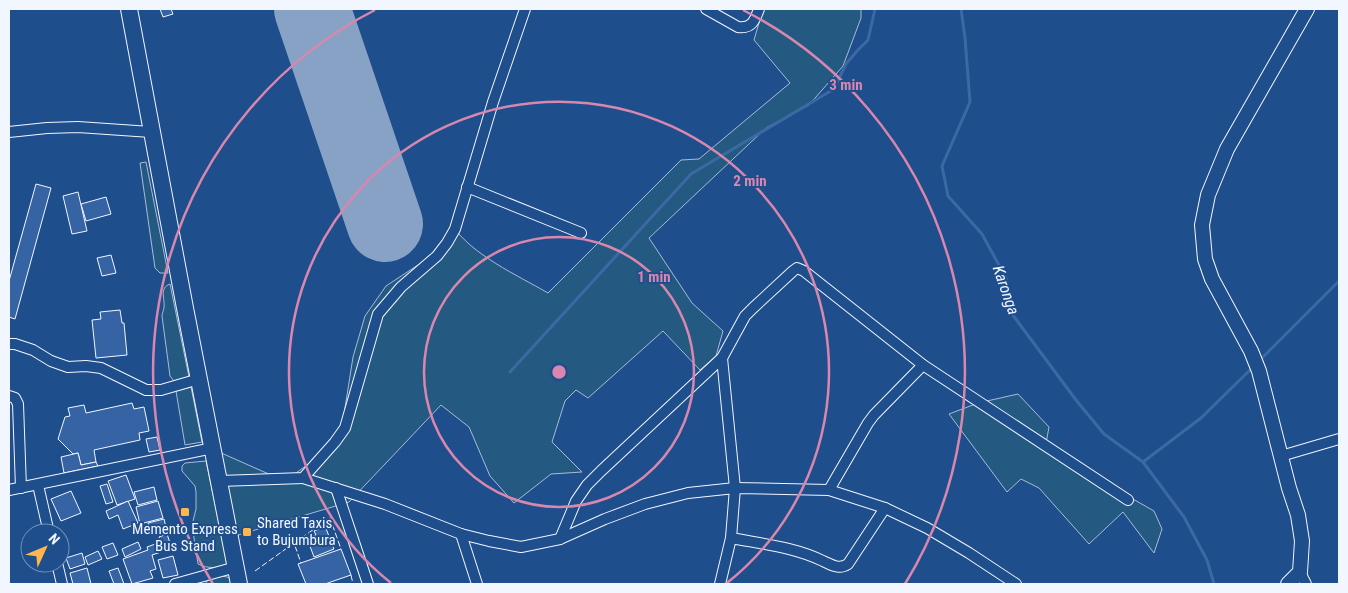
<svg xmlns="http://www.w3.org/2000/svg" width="1348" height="593" font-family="'Roboto Condensed',sans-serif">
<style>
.green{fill:#245a82;stroke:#a8bbd7}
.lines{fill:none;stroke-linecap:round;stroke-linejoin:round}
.stream{stroke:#3b69a3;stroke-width:3}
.runway{stroke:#88a2c6;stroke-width:76}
.building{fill:#3563a3;stroke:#f2f6ff}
.street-casing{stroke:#f2f6ff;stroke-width:12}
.secondary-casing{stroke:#f2f6ff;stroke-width:16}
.primary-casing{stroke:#f2f6ff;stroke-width:18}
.street{stroke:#1f4e8c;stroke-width:10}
.secondary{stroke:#1f4e8c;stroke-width:14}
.primary{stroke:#1f4e8c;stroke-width:16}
.fence{stroke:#f2f6ff;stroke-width:1;stroke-dasharray:6 2.5;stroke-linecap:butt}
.ring{fill:none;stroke:#da87ad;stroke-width:2.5}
.poi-dot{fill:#ffb74d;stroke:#1f4e8c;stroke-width:2}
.labels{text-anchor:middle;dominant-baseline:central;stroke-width:4;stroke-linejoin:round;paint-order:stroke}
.poi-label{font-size:15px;fill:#f2f6ff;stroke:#1f4e8c;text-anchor:start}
.water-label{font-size:16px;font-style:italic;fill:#f2f6ff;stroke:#1f4e8c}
.centre{fill:#da87ad;stroke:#1f4e8c;stroke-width:2.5}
.ring-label{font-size:15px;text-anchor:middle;font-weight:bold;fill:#da87ad;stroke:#1f4e8c;stroke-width:4;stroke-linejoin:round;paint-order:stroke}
</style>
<rect width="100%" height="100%" fill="#1f4e8c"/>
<g class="green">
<path d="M 763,9 L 861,9 L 861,18 L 843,66 L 809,105 L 766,128 L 649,238 L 692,303 L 723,331 L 716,356 L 700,370 L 663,331 L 588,398 L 576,390 L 565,401 L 552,442 L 582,472 L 551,474 L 514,503 L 490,476 L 469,427 L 441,405 L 349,502 L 235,536 L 219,452 L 280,479 L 292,476 L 323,453 L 342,427 L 353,357 L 365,316 L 386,286 L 424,261 L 441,244 L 452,225 C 472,255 517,275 548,293 L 681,160 L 699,159 L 790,83 L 754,40 Z"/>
<polygon points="146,162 168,273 160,273 155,268 140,163"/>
<path d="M 170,284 L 189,377 L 174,381 L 170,376 L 162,316 C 162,313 164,310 164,307 C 165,298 159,288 170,284 Z"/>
<polygon points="191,387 202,442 185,445 176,391"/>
<polygon points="1018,394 1049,427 1045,449 1154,511 1162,529 1154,553 1123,512 1089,544 1039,488 1021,479 1007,492 949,414 978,403"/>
<path d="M 206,461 L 228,565 C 217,568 208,569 198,564 L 192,525 L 196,509 L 196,492 L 195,486 L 182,471 L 182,466 L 185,463 Z"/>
<polygon points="222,576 227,577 231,579 232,584 205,584 208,580"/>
</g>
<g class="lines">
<g class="stream">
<polyline points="961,9 965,38 970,102 942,166 948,196 982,234 1006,278 1012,314 1076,400 1104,434 1143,462 1184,517 1207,560 1214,584"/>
<polyline points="1260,360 1339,281"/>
<polyline points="510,372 691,174 834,89 846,64 857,51 868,40 875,9"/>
<polyline points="1143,462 1201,418 1254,366"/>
</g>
<polyline class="runway" points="312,9 385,224"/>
</g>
<g class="building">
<polygon points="160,9 171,9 173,14 163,17"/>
<polygon points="36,184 51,188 15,319 9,317 9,281"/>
<polygon points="78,192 87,231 72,234 63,196"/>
<polygon points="106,197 111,214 86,221 81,204"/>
<polygon points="111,255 116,273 102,276 97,258"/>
<polygon points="120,310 122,323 124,323 127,355 96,358 92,320 101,319 100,312"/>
<polygon points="132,403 134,409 144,407 149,431 139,433 140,440 94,450 96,462 81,465 78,453 73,454 58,439 65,417 70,416 68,408 84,405 86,413"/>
<polygon points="157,437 160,450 149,452 146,439"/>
<polygon points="78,453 81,465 96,462 98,466 64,473 61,457"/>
<polygon points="126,475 135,499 117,505 108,481"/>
<polygon points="107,484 113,502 106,504 100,486"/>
<polygon points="154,487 157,500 138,505 134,492"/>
<polygon points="71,491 81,513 61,521 51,499"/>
<polygon points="128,501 138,523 123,529 118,515 109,519 106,511"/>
<polygon points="158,501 163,518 140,524 136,507"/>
<polygon points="164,519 166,527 151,531 148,523"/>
<polygon points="325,526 334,549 314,557 307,538 316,535 314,531"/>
<polygon points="167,534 170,543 162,546 159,537"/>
<polygon points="138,542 141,549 125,557 122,549"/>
<polygon points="113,543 118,555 107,559 102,547"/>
<polygon points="158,543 161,552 152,555 156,569 150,571 153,578 132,584 123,559 148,550 147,547"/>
<polygon points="341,549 351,575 325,584 306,584 298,564"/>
<polygon points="98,551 102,559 88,565 85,557"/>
<polygon points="82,553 85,564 70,569 66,558"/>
<polygon points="173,556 178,575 163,578 158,560"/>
<polygon points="87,568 91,584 73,584 70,573"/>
<polygon points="118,568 124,584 114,584 109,571"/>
</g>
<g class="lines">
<g class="street-casing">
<g id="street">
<path d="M 706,9 L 738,27 C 752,29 755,20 759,9"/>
<polyline points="9,132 47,128 78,127 151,132"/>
<polyline points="467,187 581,233"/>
<polyline points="9,344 15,344 33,350 51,361 68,367 86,366 101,368 146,390 161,390 199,379"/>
<polyline points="9,396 15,398 18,404 21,488"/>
<polyline points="1281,456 1339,439"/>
<polyline points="303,478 385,504 461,534 489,541 521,547 560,539 605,519 645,504 688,493 735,488 829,490 885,508 927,528 969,553 1016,584"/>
<polyline points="219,481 303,478 335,442 345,428 378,314 401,287 437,256 447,243 455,229 493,102 525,9"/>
<polyline points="38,485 49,533"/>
<polyline points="336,488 368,584"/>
<polyline points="9,490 213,448"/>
<polyline points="829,490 868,423 874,415 923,365"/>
<polyline points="461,534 477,584"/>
<path d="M 731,538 C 762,544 795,547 823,561 C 832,565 839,570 848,564 L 885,508"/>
<polyline points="560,539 576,501 587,485 601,471 722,358 745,316 753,308 793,271 797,268 804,271 923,365 1128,500"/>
<polyline points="57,563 62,584"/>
<polyline points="1300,572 1306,584"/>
<polyline points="175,584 236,567"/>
<polyline points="720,584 731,538 735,488 722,358"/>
</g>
</g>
<g class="secondary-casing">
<polyline id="secondary" points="1288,584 1300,572 1302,541 1298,515 1289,488 1259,371 1251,351 1212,279 1205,259 1202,225 1208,195 1227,149 1307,9"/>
</g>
<g class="primary-casing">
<polyline id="primary" points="129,9 185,308 239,584"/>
</g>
<use href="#street" class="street"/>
<use href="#secondary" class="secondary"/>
<use href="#primary" class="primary"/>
<g class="fence">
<polyline points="294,543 330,518 341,549"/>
<polyline points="255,571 294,543 301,563"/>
<polyline points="351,575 353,584"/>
</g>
</g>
<g class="ring">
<circle cx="559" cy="372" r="135"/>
<path d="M391 583A270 270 0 1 1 727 583"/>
<path d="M213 584A406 406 0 0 1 375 10M743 10A406 406 0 0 1 905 584"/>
</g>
<g class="poi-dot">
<rect x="180" y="507" width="10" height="10" rx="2.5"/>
<rect x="242" y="527" width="10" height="10" rx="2.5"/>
</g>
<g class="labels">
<g class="poi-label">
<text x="257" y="523">Shared Taxis<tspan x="257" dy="17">to Bujumbura</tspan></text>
<text x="185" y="529" text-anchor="middle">Memento Express<tspan x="185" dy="17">Bus Stand</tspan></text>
</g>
<g class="water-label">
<text transform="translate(1006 290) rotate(71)">Karonga</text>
</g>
</g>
<circle cx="559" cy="372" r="8" class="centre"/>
<g class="ring-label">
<text x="846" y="90">3 min</text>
<text x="750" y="186">2 min</text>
<text x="654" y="282">1 min</text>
</g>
<rect width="1348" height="593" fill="none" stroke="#f2f6ff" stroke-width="20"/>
<g transform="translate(45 548) rotate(46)"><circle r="24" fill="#1f4e8c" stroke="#7391ba"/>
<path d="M0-4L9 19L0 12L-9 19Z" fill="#ffb74d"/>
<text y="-8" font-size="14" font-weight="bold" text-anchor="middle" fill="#f2f6ff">N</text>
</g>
</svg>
